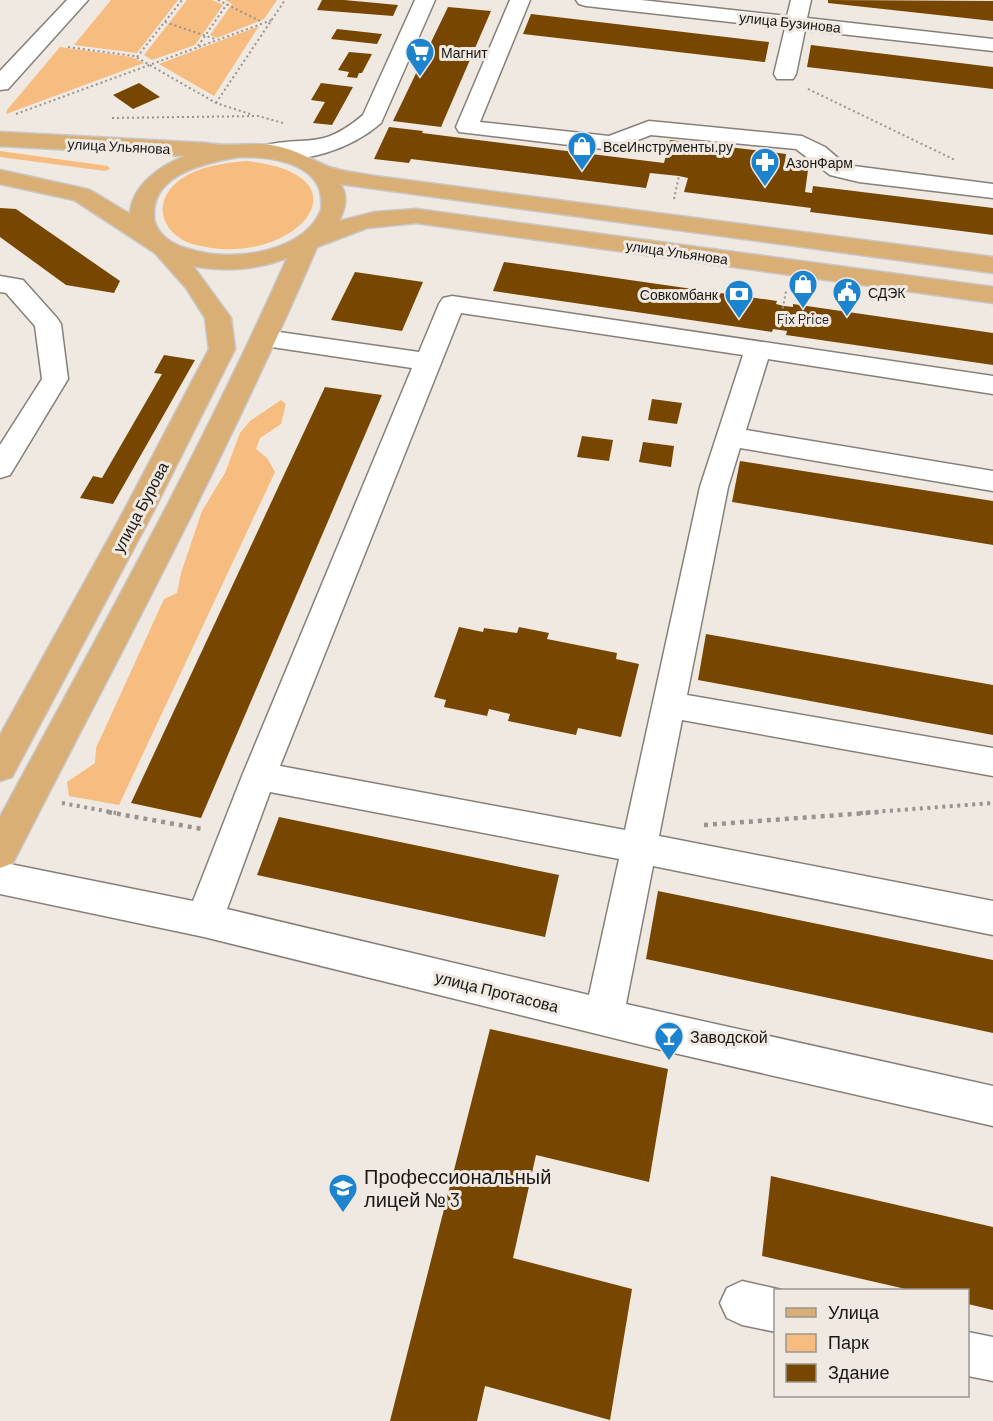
<svg xmlns="http://www.w3.org/2000/svg" width="993" height="1421" font-family="Barlow,sans-serif">
<style>
.green{fill:#f7bc80}
.building{fill:#774600}
.lines{fill:none;stroke-linecap:round;stroke-linejoin:round}
.minor-casing{stroke:#86807a;stroke-width:3}
.major-casing{stroke:#c8c7c7;stroke-width:3}
.path-far2{stroke:#99938e;stroke-width:2;stroke-dasharray:2 3;stroke-linecap:butt}
.path-far1{stroke:#99938e;stroke-width:4;stroke-dasharray:3 4.5;stroke-linecap:butt}
.path{stroke:#99938e;stroke-width:4.5;stroke-dasharray:4 5;stroke-linecap:butt}
.minor{fill:#fff;fill-rule:evenodd}
.major{fill:#daaf76;fill-rule:evenodd}
.labels{text-anchor:middle;dominant-baseline:central;stroke-width:6;stroke-linejoin:round;paint-order:stroke}
.far-street-label{font-size:14px;fill:#1a1715;stroke:#f0e9e2}
.far-poi-label{font-size:14px;fill:#1a1715;stroke:#f0e9e2;text-anchor:start}
.street-label{font-size:16px;fill:#1a1715;stroke:#f0e9e2}
.poi-label{font-size:16px;fill:#1a1715;stroke:#f0e9e2;text-anchor:start}
.near-poi-label{font-size:20px;fill:#1a1715;stroke:#f0e9e2;text-anchor:start}
</style>
<rect width="100%" height="100%" fill="#f0e9e2"/>
<g class="green">
<polygon points="111,0 178,0 137,53 74,45"/>
<polygon points="187,0 212,0 223,5 195,45 152,60 144,55"/>
<polygon points="225,0 277,0 264,19 217,38 210,35 232,4"/>
<polygon points="259,26 214,96 159,64"/>
<polygon points="60,47 132,57 144,63 6,114 7,110"/>
<polygon points="0,151 108,166 110,169 105,171 0,157"/>
<path d="M 246,161 C 377,175 293,270 196,245 C 162,236 149,202 181,179 C 200,166 224,163 246,161 Z"/>
<polygon points="281,400 286,404 281,424 260,438 256,449 267,458 275,472 119,805 69,796 67,782 95,763 96,748 164,599 177,593 181,573 202,511 225,473 240,433 250,421"/>
</g>
<g class="building">
<polygon points="322,0 344,0 398,5 393,16 317,10"/>
<polygon points="828,0 993,1 993,21 828,3"/>
<polygon points="448,7 491,11 441,127 393,121"/>
<polygon points="531,14 769,42 765,62 523,34"/>
<polygon points="337,29 382,34 377,44 331,39"/>
<polygon points="811,45 993,67 993,89 807,67"/>
<polygon points="349,52 372,54 362,73 359,73 357,78 347,77 349,72 338,70"/>
<polygon points="139,83 160,97 133,109 113,95"/>
<polygon points="321,83 353,87 332,125 313,123 325,102 311,100"/>
<polygon points="389,127 423,131 422,133 664,163 670,140 786,154 784,167 808,170 805,192 812,193 813,186 993,208 993,235 810,212 811,208 684,192 688,178 679,176 650,173 646,188 411,159 409,163 374,159"/>
<polygon points="0,208 16,209 120,281 114,293 66,285 0,237"/>
<polygon points="504,262 777,301 776,304 784,306 793,307 793,304 993,333 993,365 786,335 787,331 773,329 772,332 493,291"/>
<polygon points="355,272 423,282 402,331 331,320"/>
<polygon points="164,355 195,360 113,504 80,498 93,476 102,478 162,374 154,373"/>
<polygon points="325,387 382,395 201,818 131,803"/>
<polygon points="652,399 682,403 677,424 648,420"/>
<polygon points="582,436 613,440 609,461 577,457"/>
<polygon points="643,442 674,446 671,467 639,462"/>
<polygon points="740,461 993,501 993,545 732,502"/>
<polygon points="459,627 483,632 484,628 517,633 519,627 549,633 547,639 617,653 616,659 639,664 621,737 578,728 576,735 508,721 510,714 489,709 487,716 444,707 446,700 434,697"/>
<polygon points="706,634 993,685 993,735 698,680"/>
<polygon points="279,817 559,875 545,937 257,875"/>
<polygon points="658,891 993,960 993,1033 646,959"/>
<polygon points="490,1029 668,1069 649,1182 536,1155 513,1258 632,1289 610,1420 485,1386 477,1421 390,1421"/>
<polygon points="771,1176 993,1227 993,1310 968,1304 968,1290 910,1290 762,1256"/>
</g>
<g class="lines">
<g class="minor-casing">
<g id="minor">
<polygon points="67,0 88,0 8,89 0,90 0,71"/>
<path d="M 415,0 L 435,0 L 381,123 C 351,149 302,166 262,156 L 259,151 L 262,146 C 307,135 321,151 363,115 Z"/>
<polygon points="510,0 530,0 480,122 609,136 649,121 802,136 825,147 846,165 993,184 993,198 859,182 830,175 796,149 651,135 611,150 459,132 456,127"/>
<polygon points="576,0 641,0 787,16 791,0 811,0 807,18 993,39 993,51 805,30 796,74 793,79 777,79 774,74 785,28 586,6 579,4"/>
<polygon points="0,276 23,280 57,318 61,324 68,379 10,475 0,478 0,445 42,379 35,326 6,293 0,292"/>
<path d="M 452,296 L 993,376 L 993,394 L 768,359 L 746,430 L 993,471 L 993,491 L 740,448 L 728,487 L 687,695 L 993,748 L 993,776 L 682,720 L 659,836 L 993,901 L 993,935 L 653,866 L 626,1004 L 993,1086 L 993,1126 L 674,1053 L 204,937 L 0,894 L 0,862 L 193,901 L 242,776 L 412,368 L 265,346 L 256,344 L 252,338 L 256,332 L 265,330 L 419,352 L 439,304 L 443,298 ZM 461,313 L 743,355 L 700,487 L 625,830 L 280,766 ZM 270,792 L 619,859 L 589,995 L 227,909 Z"/>
<polygon points="742,1281 782,1290 776,1290 776,1332 742,1325 727,1318 720,1303 727,1288"/>
<polygon points="968,1332 993,1337 993,1381 968,1376"/>
</g>
</g>
<g class="major-casing">
<path id="major" d="M 0,132 L 207,143 C 228,148 253,141 276,146 C 296,150 310,159 329,167 C 343,172 360,173 375,176 L 993,257 L 993,273 L 340,184 C 349,196 345,209 339,221 L 375,212 L 416,209 L 993,287 L 993,303 L 416,223 L 367,228 L 317,247 C 227,457 117,659 13,863 L 0,868 L 0,817 C 99,633 202,450 287,258 C 255,270 226,272 193,266 L 231,318 L 235,349 L 150,518 L 12,777 L 0,781 L 0,735 L 120,518 L 209,349 L 205,318 L 186,288 L 155,253 L 74,200 L 0,184 L 0,170 L 82,188 L 90,190 L 130,214 C 132,185 160,166 185,156 L 0,146 ZM 239,157 C 267,156 318,162 321,197 C 321,202 322,206 321,210 C 305,250 241,260 205,253 C 187,249 168,245 158,229 C 154,223 154,219 154,212 C 155,173 209,162 239,157 Z"/>
</g>
<g class="path-far2">
<polyline points="218,0 262,22"/>
<polyline points="165,22 215,39"/>
<polyline points="198,46 227,4"/>
<polyline points="68,47 134,56 216,103 253,115"/>
<polyline points="137,57 182,0"/>
<polyline points="808,89 955,160"/>
<polyline points="216,103 285,0"/>
<polyline points="16,114 272,20"/>
<polyline points="112,118 258,116 283,123"/>
<polyline points="674,199 679,176"/>
<polyline points="779,328 786,291"/>
</g>
<g class="path-far1">
<polyline points="62,803 116,813"/>
<polyline points="860,813 993,803"/>
</g>
<g class="path">
<polyline points="108,812 202,829"/>
<polyline points="704,825 880,812"/>
</g>
<use href="#minor" class="minor"/>
<use href="#major" class="major"/>
</g>
<defs>
<g id="supermarket-pin" transform="scale(1.5)"><path d="M0 17L-7.5 6A9.5 9.5 0 1 1 7.5 6Z" fill="#1c84ce" stroke="#f0e9e2"/><path d="M-6-5.5h2.5l.6 2H6L4.5 2H-2.5L-4.4-4H-6ZM-1.5 3.2a1.3 1.3 0 1 0 .1 0ZM3 3.2a1.3 1.3 0 1 0 .1 0Z" fill="#fff"/></g>
<g id="shop-pin" transform="scale(1.5)"><path d="M0 17L-7.5 6A9.5 9.5 0 1 1 7.5 6Z" fill="#1c84ce" stroke="#f0e9e2"/><path d="M-5-2.5h2.3a2.7 3.5 0 0 1 5.4 0H5L5.5 6h-11ZM-1.5-2.5h3a1.5 2.3 0 0 0-3 0Z" fill="#fff"/></g>
<g id="pharmacy-pin" transform="scale(1.5)"><path d="M0 17L-7.5 6A9.5 9.5 0 1 1 7.5 6Z" fill="#1c84ce" stroke="#f0e9e2"/><path d="M-2-6h4v4h4v4h-4v4h-4v-4h-4v-4h4Z" fill="#fff"/></g>
<g id="civic-pin" transform="scale(1.5)"><path d="M0 17L-7.5 6A9.5 9.5 0 1 1 7.5 6Z" fill="#1c84ce" stroke="#f0e9e2"/><path d="M-.6-6.5H3V-4.5H.6V-3L4-1V1h2V6H-6V1h2V-1L-.6-3ZM-1.2 2.5V6h2.4V2.5Z" fill="#fff"/></g>
<g id="bank-pin" transform="scale(1.5)"><path d="M0 17L-7.5 6A9.5 9.5 0 1 1 7.5 6Z" fill="#1c84ce" stroke="#f0e9e2"/><path d="M-6-4H6V4H-6ZM0-2.3a2.3 2.3 0 1 0 0 4.6a2.3 2.3 0 1 0 0-4.6Z" fill="#fff"/></g>
<g id="bar-pin" transform="scale(1.5)"><path d="M0 17L-7.5 6A9.5 9.5 0 1 1 7.5 6Z" fill="#1c84ce" stroke="#f0e9e2"/><path d="M-6-5H6L.8 .8V4.5H3.5V6h-7V4.5H-.8V.8Z" fill="#fff"/></g>
<g id="university-pin" transform="scale(1.5)"><path d="M0 17L-7.5 6A9.5 9.5 0 1 1 7.5 6Z" fill="#1c84ce" stroke="#f0e9e2"/><path d="M0-5L7-2L0 1L-7-2ZM-4 1L0 2.5L4 1V4Q0 6-4 4Z" fill="#fff"/></g>
</defs>
<g fill-rule="evenodd">
<use href="#supermarket-pin" x="420" y="52"/>
<use href="#shop-pin" x="582" y="146"/>
<use href="#pharmacy-pin" x="765" y="162"/>
<use href="#shop-pin" x="803" y="284"/>
<use href="#civic-pin" x="847" y="292"/>
<use href="#bank-pin" x="739" y="294"/>
<use href="#bar-pin" x="669" y="1036"/>
<use href="#university-pin" x="343" y="1188"/>
</g>
<g class="labels">
<g class="far-street-label">
<text transform="translate(790 22) rotate(6)">улица Бузинова</text>
<text transform="translate(119 146) rotate(3)">улица Ульянова</text>
<text transform="translate(677 252) rotate(8)">улица Ульянова</text>
</g>
<g class="far-poi-label">
<text x="441" y="52">Магнит</text>
<text x="603" y="146">ВсеИнструменты.ру</text>
<text x="786" y="162">АзонФарм</text>
<text x="868" y="292">СДЭК</text>
<text x="718" y="294" text-anchor="end">Совкомбанк</text>
<text x="803" y="318" text-anchor="middle">Fix Price</text>
</g>
<g class="street-label">
<text transform="translate(140 507) rotate(-62)">улица Бурова</text>
<text transform="translate(497 991) rotate(14)">улица Протасова</text>
</g>
<g class="poi-label">
<text x="690" y="1036">Заводской</text>
</g>
<g class="near-poi-label">
<text x="364" y="1176">Профессиональный<tspan x="364" dy="23">лицей № 3</tspan></text>
</g>
</g>
<rect x="774" y="1289" width="195" height="108" fill="#f0e9e2" stroke="#9a9590" stroke-width="1.5"/>
<rect x="786" y="1308" width="30" height="9" fill="#daaf76" stroke="#9a9590" stroke-width="1.5"/>
<text x="828" y="1319" font-size="18" fill="#1a1715">Улица</text>
<rect x="786" y="1334" width="30" height="18" fill="#f7bc80" stroke="#9a9590" stroke-width="1.5"/>
<text x="828" y="1349" font-size="18" fill="#1a1715">Парк</text>
<rect x="786" y="1364" width="30" height="18" fill="#774600" stroke="#9a9590" stroke-width="1.5"/>
<text x="828" y="1379" font-size="18" fill="#1a1715">Здание</text>
</svg>
